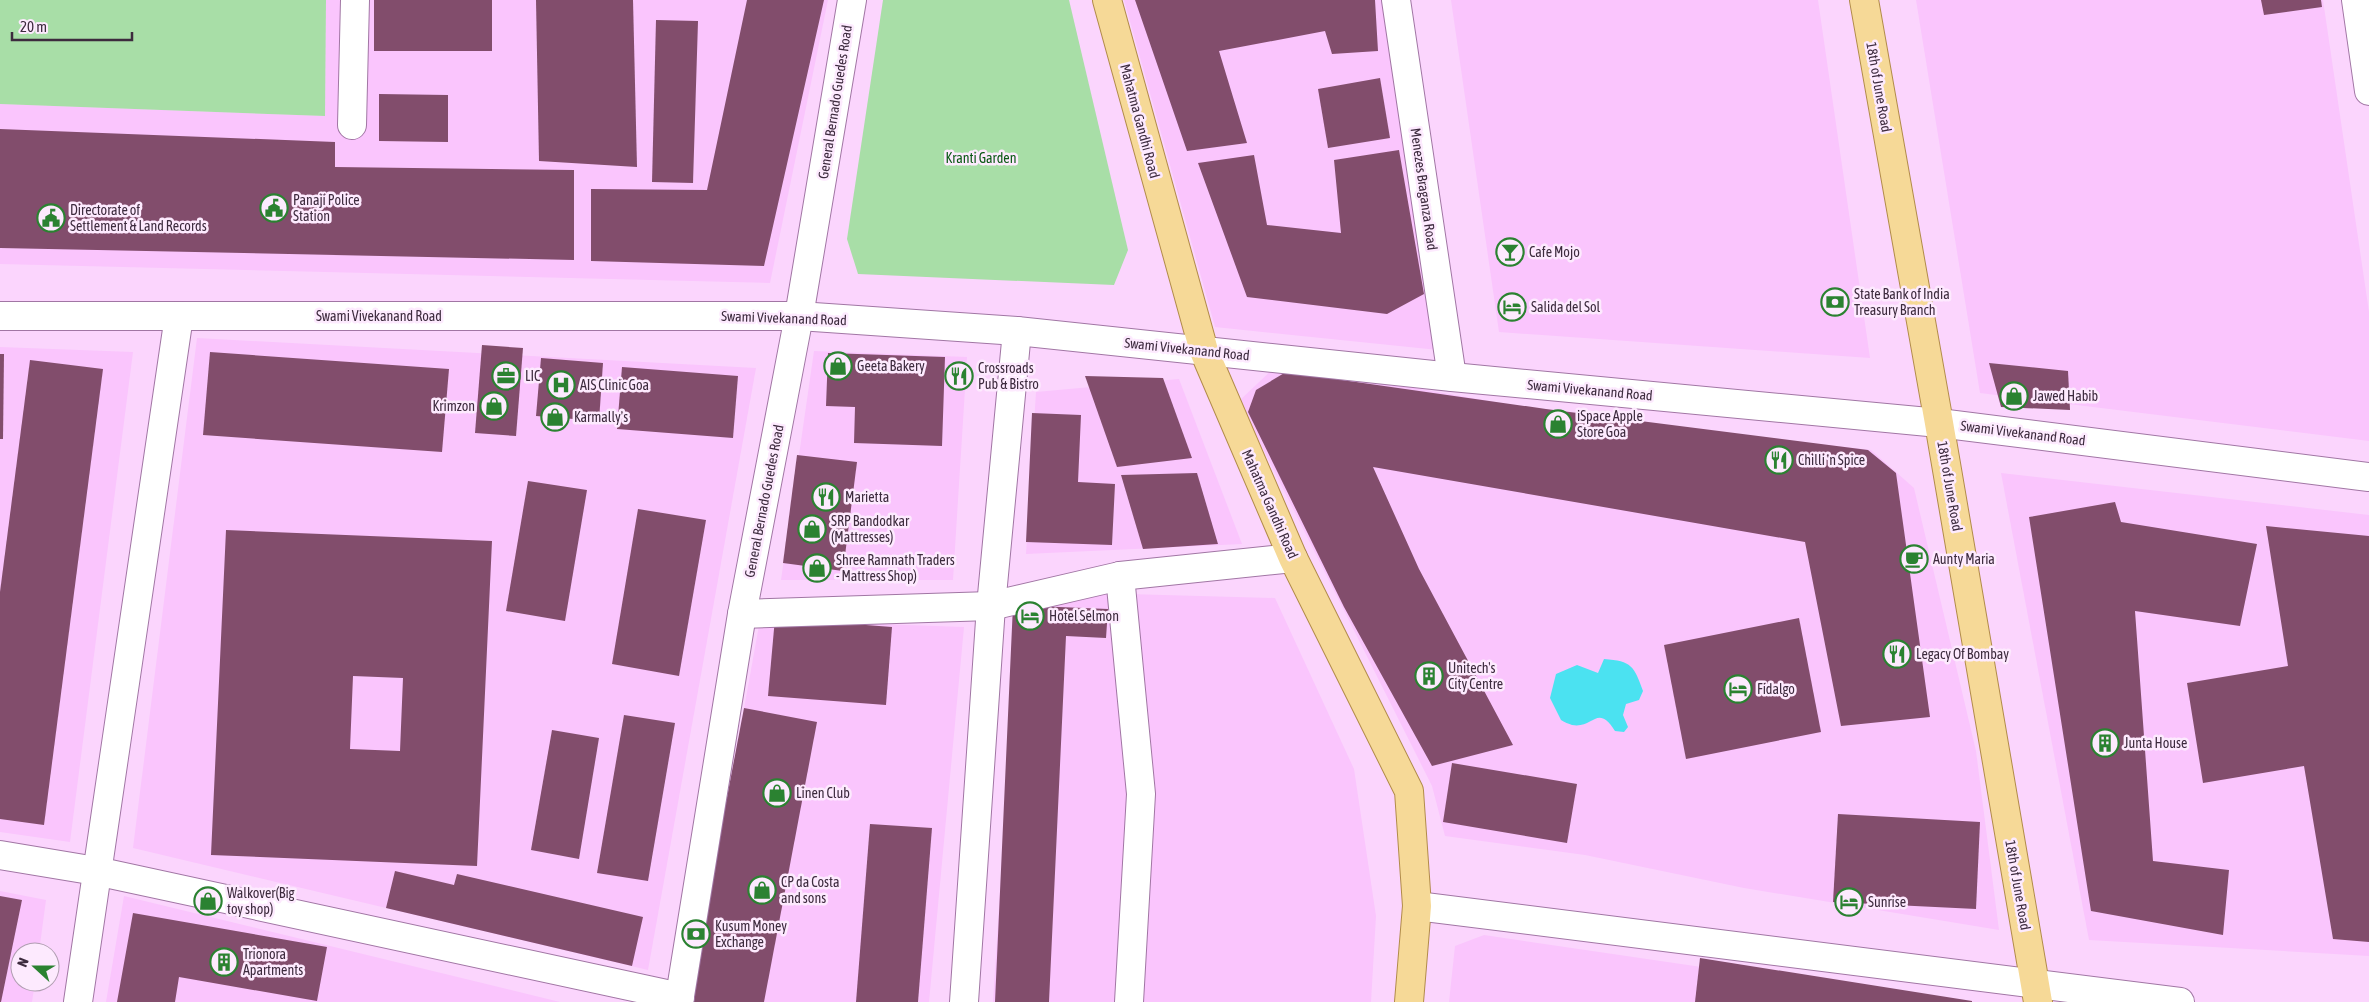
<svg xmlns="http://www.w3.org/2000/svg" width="2369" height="1002" font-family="'Asap Condensed',sans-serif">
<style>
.built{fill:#fac5fd}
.green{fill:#a8dea7}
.water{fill:#4be2f1}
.building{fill:#824d6c;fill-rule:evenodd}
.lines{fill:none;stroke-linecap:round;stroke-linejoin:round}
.minor-casing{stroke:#a176a4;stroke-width:30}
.major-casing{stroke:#b18b4a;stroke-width:30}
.minor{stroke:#fff;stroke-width:28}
.major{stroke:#f6d997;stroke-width:28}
.labels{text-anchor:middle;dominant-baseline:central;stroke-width:5;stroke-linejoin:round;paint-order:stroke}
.street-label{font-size:14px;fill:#3d2b3e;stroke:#fdeafe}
.park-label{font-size:14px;fill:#0a5914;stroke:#fdeafe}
.poi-label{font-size:14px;fill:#3d2b3e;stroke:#fdeafe;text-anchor:start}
</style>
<rect width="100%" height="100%" fill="#fbd5fd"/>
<g class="built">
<polygon points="326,0 828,0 770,283 0,264 0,104 325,116"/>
<polygon points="1124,0 1384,0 1438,350 1215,327"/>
<polygon points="1451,0 1818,0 1870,358 1499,332"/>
<polygon points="1916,0 2323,0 2369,312 2369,441 1980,393"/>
<polygon points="197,338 756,368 648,970 133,848"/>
<polygon points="0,347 133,352 70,842 0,832"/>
<polygon points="814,351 967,357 953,580 781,580"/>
<polygon points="1278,364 1581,417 1871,450 1914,488 1976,751 1999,930 1744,888 1585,855 1445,836 1432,786 1239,401"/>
<polygon points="1179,379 1242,544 1026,554 1036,392"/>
<polygon points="2001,473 2369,515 2369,956 2089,940"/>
<polygon points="1019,591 1275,598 1354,769 1376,916 1371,1002 993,1002"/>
<polygon points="760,620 964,627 929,1002 691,1002"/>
<polygon points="0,891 46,900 39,952 20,952 20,982 35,982 32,1002 0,1002"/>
<polygon points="124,896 560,1002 106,1002"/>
<polygon points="1484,935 1940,1002 1449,1002 1455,946"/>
</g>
<g class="green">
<polygon points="0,0 326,0 325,116 0,104"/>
<polygon points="883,0 1069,0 1128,250 1114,285 858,274 847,239"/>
</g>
<path class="water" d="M 1604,659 C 1632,661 1634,666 1643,691 L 1639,700 L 1626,704 L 1623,715 L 1628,727 L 1624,732 L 1615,731 C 1597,703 1594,729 1572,725 C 1569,724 1564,722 1561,720 L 1550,698 L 1556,674 L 1577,665 L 1598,673 Z"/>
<g class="building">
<rect x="374" y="0" width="118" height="51"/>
<polygon points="536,0 633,0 637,167 539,161"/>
<polygon points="747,0 824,0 764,266 591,261 591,189 707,190"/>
<polygon points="1135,0 1375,0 1378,51 1332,54 1325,31 1219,51 1247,143 1187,151"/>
<polygon points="2261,0 2321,0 2322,7 2264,15"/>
<polygon points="656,20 698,21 693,183 652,182"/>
<polygon points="1380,78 1390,138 1328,148 1318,89"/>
<polygon points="379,94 448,95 448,142 379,141"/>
<polygon points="0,129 335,142 335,167 574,170 574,260 0,248"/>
<polygon points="1399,150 1424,294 1387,314 1247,297 1198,163 1254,155 1267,225 1341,233 1334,160"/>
<polygon points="482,345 523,348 516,436 475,433"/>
<polygon points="210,352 449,369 442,452 203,435"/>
<polygon points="828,353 945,357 942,446 854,443 855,407 826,406"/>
<polygon points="0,354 4,354 3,439 0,439"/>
<polygon points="541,358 603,363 599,421 536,416"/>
<polygon points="30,360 103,369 44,825 0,819 0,592"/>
<polygon points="1989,363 2068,371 2070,410 2001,407"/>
<polygon points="622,367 738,376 733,438 617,429"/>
<polygon points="1286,372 1546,409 1868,450 1896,473 1930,717 1841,726 1805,542 1373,467 1419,569 1513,745 1432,766 1344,607 1248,412 1256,390"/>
<polygon points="1085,376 1163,378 1192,458 1117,467"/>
<polygon points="1032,413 1081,415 1078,482 1115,484 1112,545 1026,542"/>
<polygon points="797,455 857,462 843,571 783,563"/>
<polygon points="1197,473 1218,544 1143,549 1121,475"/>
<polygon points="528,481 587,490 565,621 506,611"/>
<polygon points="2115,502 2121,522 2257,544 2240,626 2135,611 2153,861 2229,870 2223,935 2091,911 2029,517"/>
<polygon points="638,509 706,520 679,676 612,664"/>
<polygon points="2266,526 2369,536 2369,942 2333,939 2304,766 2203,783 2187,683 2288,666"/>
<path d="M 226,530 L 492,541 L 477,866 L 211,855 ZM 353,676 L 403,678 L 400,751 L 350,749 Z"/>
<polygon points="1013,605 1108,609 1106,638 1066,636 1049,1002 995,1002"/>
<polygon points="775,618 892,627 886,705 768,696"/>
<polygon points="1799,618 1821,732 1686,759 1664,645"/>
<polygon points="744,708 817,722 764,1002 688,1002"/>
<polygon points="624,715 675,723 648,881 597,873"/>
<polygon points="552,730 599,738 579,859 531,850"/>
<polygon points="1452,763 1577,784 1567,843 1443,822"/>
<polygon points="1838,814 1980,822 1976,909 1833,902"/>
<polygon points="870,824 932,828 918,1002 856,1002"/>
<polygon points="395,871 454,885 457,874 643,917 632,966 386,908"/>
<polygon points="0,896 22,900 1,1002 0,1002"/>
<polygon points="133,913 327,947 317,1001 179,977 175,1002 117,1002"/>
<polygon points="1700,958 1972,1001 1972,1002 1695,1002"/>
</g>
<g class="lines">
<g class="minor-casing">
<g id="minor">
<polyline points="1396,0 1452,377"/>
<polyline points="2356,0 2369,91"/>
<polyline points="352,125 355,0"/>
<polyline points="0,316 799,316 1017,331 1452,377 1939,423 2369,477"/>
<polyline points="1120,576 1141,794 1129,1002"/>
<polyline points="742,614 991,606 1120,576 1293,558"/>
<polyline points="0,855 96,871 680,997"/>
<polyline points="1417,906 2180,1002"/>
<polyline points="78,1002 179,316"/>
<polyline points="679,1002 742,614 799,316 852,0"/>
<polyline points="964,1002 991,606 1017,331"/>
</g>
</g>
<g class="major-casing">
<g id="major">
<polyline points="1107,0 1204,351 1293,558 1409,791 1417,906 1409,1002"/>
<polyline points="1864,0 1939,423 2038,1002"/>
</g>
</g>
<use href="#minor" class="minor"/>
<use href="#major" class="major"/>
</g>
<defs>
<g id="civic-ring" transform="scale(1.4375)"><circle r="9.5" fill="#fdeafe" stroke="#2b8231" stroke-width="1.5"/><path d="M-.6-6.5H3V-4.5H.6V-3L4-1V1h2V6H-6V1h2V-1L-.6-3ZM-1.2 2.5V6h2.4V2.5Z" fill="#2b8231"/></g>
<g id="bar-ring" transform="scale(1.4375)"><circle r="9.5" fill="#fdeafe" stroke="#2b8231" stroke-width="1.5"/><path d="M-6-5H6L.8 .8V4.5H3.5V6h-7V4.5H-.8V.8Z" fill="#2b8231"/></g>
<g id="bank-ring" transform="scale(1.4375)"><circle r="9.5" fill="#fdeafe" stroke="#2b8231" stroke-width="1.5"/><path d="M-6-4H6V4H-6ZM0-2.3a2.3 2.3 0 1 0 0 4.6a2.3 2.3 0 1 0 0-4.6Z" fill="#2b8231"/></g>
<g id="hotel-ring" transform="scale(1.4375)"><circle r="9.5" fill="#fdeafe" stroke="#2b8231" stroke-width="1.5"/><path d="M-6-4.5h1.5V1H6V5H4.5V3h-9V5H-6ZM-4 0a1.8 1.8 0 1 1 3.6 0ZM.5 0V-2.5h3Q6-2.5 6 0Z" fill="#2b8231"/></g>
<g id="shop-ring" transform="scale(1.4375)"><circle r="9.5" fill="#fdeafe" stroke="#2b8231" stroke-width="1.5"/><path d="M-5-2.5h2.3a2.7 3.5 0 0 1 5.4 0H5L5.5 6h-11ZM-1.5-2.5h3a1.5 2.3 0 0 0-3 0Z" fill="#2b8231"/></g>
<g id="office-ring" transform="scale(1.4375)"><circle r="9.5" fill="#fdeafe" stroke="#2b8231" stroke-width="1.5"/><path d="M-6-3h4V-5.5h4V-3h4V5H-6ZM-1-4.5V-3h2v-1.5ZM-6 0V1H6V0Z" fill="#2b8231"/></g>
<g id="restaurant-ring" transform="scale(1.4375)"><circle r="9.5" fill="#fdeafe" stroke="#2b8231" stroke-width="1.5"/><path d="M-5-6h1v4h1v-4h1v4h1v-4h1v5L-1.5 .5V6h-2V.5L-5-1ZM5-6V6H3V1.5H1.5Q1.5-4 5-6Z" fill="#2b8231"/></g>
<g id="hospital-ring" transform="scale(1.4375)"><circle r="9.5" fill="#fdeafe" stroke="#2b8231" stroke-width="1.5"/><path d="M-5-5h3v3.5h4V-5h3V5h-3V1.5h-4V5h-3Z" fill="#2b8231"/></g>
<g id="cafe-ring" transform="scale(1.4375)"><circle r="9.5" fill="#fdeafe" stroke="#2b8231" stroke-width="1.5"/><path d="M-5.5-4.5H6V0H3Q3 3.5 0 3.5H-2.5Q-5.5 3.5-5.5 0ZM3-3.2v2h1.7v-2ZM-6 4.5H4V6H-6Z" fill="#2b8231"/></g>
<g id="building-ring" transform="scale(1.4375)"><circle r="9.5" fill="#fdeafe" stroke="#2b8231" stroke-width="1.5"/><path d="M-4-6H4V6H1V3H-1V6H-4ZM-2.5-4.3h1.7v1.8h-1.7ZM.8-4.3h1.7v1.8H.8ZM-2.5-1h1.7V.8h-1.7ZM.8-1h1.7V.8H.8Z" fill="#2b8231"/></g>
</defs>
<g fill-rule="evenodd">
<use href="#civic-ring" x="274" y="208"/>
<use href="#civic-ring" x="51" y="218"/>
<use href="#bar-ring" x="1510" y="252"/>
<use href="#bank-ring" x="1835" y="302"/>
<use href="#hotel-ring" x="1512" y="307"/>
<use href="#shop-ring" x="838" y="366"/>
<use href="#office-ring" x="506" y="376"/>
<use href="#restaurant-ring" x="959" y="376"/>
<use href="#hospital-ring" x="561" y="385"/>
<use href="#shop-ring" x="2014" y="396"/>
<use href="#shop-ring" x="494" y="406"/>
<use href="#shop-ring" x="555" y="417"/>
<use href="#shop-ring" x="1558" y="424"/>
<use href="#restaurant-ring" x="1779" y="460"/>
<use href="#restaurant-ring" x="826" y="497"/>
<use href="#shop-ring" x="812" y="529"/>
<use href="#cafe-ring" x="1914" y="559"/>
<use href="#shop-ring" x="817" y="568"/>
<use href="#hotel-ring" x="1030" y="616"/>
<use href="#restaurant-ring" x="1897" y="654"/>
<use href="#building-ring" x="1429" y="676"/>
<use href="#hotel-ring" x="1738" y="689"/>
<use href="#building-ring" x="2105" y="743"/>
<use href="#shop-ring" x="777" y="793"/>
<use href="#shop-ring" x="762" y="890"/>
<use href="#shop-ring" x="208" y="901"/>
<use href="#hotel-ring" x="1849" y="902"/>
<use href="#bank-ring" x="696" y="934"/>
<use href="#building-ring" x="224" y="962"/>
</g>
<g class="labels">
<g class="street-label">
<text transform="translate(1879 87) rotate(80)">18th of June Road</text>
<text transform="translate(835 102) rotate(-81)">General Bernado Guedes Road</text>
<text transform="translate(1140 121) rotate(75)">Mahatma Gandhi Road</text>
<text transform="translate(1424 189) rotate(82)">Menezes Braganza Road</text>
<text x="379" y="316">Swami Vivekanand Road</text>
<text transform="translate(784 318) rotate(2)">Swami Vivekanand Road</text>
<text transform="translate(1187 349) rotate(6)">Swami Vivekanand Road</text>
<text transform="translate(1590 390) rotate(5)">Swami Vivekanand Road</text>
<text transform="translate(2023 433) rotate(7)">Swami Vivekanand Road</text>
<text transform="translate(1950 486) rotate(80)">18th of June Road</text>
<text transform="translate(764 501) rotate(-79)">General Bernado Guedes Road</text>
<text transform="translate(1270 504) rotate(66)">Mahatma Gandhi Road</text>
<text transform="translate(2018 885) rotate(80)">18th of June Road</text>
</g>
<g class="park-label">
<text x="981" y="158">Kranti Garden</text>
</g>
<g class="poi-label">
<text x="293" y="200">Panaji Police<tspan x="293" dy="16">Station</tspan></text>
<text x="70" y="210">Directorate of<tspan x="70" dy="16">Settlement &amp; Land Records</tspan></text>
<text x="1529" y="252">Cafe Mojo</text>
<text x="1854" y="294">State Bank of India<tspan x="1854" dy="16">Treasury Branch</tspan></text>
<text x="1531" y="307">Salida del Sol</text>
<text x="857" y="366">Geeta Bakery</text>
<text x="978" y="368">Crossroads<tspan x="978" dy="16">Pub &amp; Bistro</tspan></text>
<text x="525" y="376">LIC</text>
<text x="580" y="385">AIS Clinic Goa</text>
<text x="2033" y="396">Jawed Habib</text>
<text x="475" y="406" text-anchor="end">Krimzon</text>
<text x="1577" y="416">iSpace Apple<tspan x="1577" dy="16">Store Goa</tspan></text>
<text x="574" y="417">Karmally's</text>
<text x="1798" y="460">Chilli 'n Spice</text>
<text x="845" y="497">Marietta</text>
<text x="831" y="521">SRP Bandodkar<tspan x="831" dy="16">(Mattresses)</tspan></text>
<text x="1933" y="559">Aunty Maria</text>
<text x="836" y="560">Shree Ramnath Traders<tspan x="836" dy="16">- Mattress Shop)</tspan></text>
<text x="1049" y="616">Hotel Selmon</text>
<text x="1916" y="654">Legacy Of Bombay</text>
<text x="1448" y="668">Unitech's<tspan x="1448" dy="16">City Centre</tspan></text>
<text x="1757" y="689">Fidalgo</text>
<text x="2124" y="743">Junta House</text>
<text x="796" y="793">Linen Club</text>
<text x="781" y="882">CP da Costa<tspan x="781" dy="16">and sons</tspan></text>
<text x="227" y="893">Walkover(Big<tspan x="227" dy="16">toy shop)</tspan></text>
<text x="1868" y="902">Sunrise</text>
<text x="715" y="926">Kusum Money<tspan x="715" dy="16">Exchange</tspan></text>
<text x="243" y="954">Trionora<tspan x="243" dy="16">Apartments</tspan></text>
</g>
</g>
<g transform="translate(35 967) rotate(291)"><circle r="24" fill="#fdeafe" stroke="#b09eb1"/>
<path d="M0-4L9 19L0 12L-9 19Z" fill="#2b8231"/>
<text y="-8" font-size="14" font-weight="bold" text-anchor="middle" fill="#3d2b3e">N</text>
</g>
<path d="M12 32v8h120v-8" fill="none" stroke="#3d2b3e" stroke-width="2.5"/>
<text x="20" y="32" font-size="15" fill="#3d2b3e" stroke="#fdeafe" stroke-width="4" paint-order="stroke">20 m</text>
</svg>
